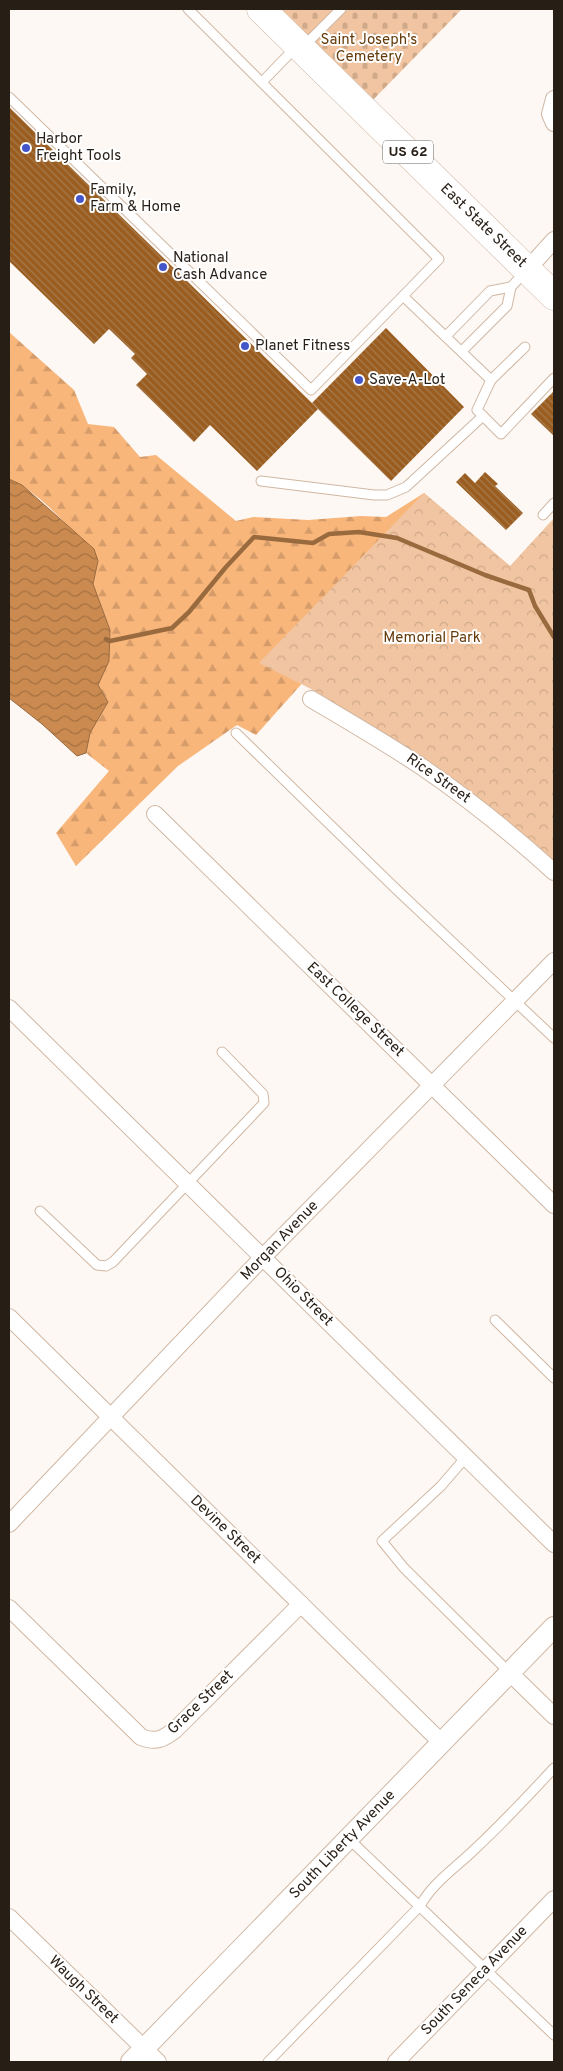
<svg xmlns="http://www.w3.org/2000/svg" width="563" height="2071" font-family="Overpass,sans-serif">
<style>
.forest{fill:url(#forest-firs)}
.cemetery{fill:url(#cemetery-stones)}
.park{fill:url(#park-crowns)}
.water{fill:url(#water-waves);stroke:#9a6a3f}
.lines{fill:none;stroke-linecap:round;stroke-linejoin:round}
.stream{stroke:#9a6a3f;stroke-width:4.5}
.building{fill:url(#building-back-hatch)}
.service-casing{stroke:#d0b7a3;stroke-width:11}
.minor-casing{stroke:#d0b7a3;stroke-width:18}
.tertiary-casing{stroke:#d0b7a3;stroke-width:22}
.trunk-casing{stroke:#d0b7a3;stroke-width:29}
.service{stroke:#fff;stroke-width:9}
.minor{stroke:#fff;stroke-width:16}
.tertiary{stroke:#fff;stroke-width:20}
.trunk{stroke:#fff;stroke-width:28}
.poi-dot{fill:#4455c9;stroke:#fff;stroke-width:2}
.labels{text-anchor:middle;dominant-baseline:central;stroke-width:4;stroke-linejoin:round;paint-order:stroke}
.shield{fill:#fff;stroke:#68625c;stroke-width:1}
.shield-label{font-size:14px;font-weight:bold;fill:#271e16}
.park-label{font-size:15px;fill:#643a0b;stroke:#fff}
.poi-label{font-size:15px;fill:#271e16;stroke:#fff;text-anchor:start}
.street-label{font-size:15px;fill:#271e16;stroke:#fff}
</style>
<defs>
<pattern id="forest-firs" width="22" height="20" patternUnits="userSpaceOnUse" patternTransform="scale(1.25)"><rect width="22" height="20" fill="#f9b67b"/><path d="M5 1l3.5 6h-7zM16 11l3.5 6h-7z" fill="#d59c6a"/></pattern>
<pattern id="cemetery-stones" width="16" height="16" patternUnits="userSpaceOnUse" patternTransform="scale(1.25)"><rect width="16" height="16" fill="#f1c5a1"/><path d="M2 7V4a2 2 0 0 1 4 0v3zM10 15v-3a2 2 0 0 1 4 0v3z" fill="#cfa98a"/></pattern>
<pattern id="park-crowns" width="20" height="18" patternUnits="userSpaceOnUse" patternTransform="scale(1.25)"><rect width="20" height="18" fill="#f1c5a1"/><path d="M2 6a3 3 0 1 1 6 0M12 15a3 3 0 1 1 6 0" fill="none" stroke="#cfa98a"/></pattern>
<pattern id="water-waves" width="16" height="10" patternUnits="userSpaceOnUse" patternTransform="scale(1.25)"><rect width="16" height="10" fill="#cb8b50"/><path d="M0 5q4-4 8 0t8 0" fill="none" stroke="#a57141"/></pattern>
<pattern id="building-back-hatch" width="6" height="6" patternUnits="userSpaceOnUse" patternTransform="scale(1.25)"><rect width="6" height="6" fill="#9a5d1f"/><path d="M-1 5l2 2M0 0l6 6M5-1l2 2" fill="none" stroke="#a57a4d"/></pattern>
</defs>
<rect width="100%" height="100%" fill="#fdf8f4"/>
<path class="forest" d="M 9,332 L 74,390 L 88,424 L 114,427 L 140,457 L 156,455 L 236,521 L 253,517 L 308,520 L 361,516 L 386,517 L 424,493 L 510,566 L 315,669 L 256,735 L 237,725 L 178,766 L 76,866 L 56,833 L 109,771 L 86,753 L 90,733 L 108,702 L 98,685 L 109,661 L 110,630 L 93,584 L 98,561 C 74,533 43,494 9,479 Z"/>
<polygon class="cemetery" points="271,9 462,9 369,104"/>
<polygon class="park" points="424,493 510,566 554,518 554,863 504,819 374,727 311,689 259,663"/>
<polygon class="water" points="9,479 22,485 94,549 98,561 93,584 110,630 109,661 98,685 108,702 90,733 86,753 77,756 42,724 9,698"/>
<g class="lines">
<polyline class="stream" points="106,639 110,641 172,628 189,612 226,567 254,537 313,543 329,534 359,532 397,538 485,575 529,590 535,606 554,637"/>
</g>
<g class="building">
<polygon points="9,107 318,409 257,471 210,425 194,442 136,385 147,374 131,358 135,354 109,329 94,344 9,261"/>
<polygon points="386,328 464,407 391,481 312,403"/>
<polygon points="554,391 554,436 531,414"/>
<polygon points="485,472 498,484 495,486 523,513 506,530 456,482 465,473 475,483"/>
</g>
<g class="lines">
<g class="service-casing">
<g id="service">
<polyline points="188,9 439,259 403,296 491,380 525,347"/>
<polyline points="304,46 341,9"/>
<polyline points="263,81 296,47"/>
<polyline points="9,97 311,390 403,296"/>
<polyline points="446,336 490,291 511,287"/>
<polyline points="462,351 507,306 511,287 525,272"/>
<polyline points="491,380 477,410 501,434 554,378"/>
<polyline points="261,481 374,495 387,495 406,487 483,416"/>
<polyline points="543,515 554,503"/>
<polyline points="236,733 396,889 554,1038"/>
<polyline points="40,1211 97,1265 106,1266 113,1262 264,1103 263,1094 222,1052"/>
<polyline points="495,1320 554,1378"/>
<polyline points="466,1457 441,1486 382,1541 404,1568 510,1673"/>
<polyline points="349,1839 554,2035"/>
<path d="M 268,2062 L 420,1906 C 433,1882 457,1867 476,1848 C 503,1823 529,1795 554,1768"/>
</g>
</g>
<g class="minor-casing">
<g id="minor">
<polyline points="554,99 550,114 554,123"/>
<polyline points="527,270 554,240"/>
<path d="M 311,699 C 348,721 386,743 422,767 C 469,799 512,834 554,872"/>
<polyline points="155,814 554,1205"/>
<polyline points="9,1008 554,1544"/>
<polyline points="9,1317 442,1743"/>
<polyline points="9,1524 263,1257 554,961"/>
<path d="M 9,1608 L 141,1737 C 156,1743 163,1739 175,1730 L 301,1604"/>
<polyline points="510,1673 554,1716"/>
<polyline points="9,1917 158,2062"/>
<polyline points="396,2062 554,1899"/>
</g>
</g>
<g class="tertiary-casing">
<polyline id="tertiary" points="131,2062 554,1627"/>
</g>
<g class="trunk-casing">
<polyline id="trunk" points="261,9 554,296"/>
</g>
<use href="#service" class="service"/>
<use href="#minor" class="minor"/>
<use href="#tertiary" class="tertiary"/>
<use href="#trunk" class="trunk"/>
</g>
<g class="poi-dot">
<circle cx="26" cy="148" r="5"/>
<circle cx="80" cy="199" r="5"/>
<circle cx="163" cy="267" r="5"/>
<circle cx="245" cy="346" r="5"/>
<circle cx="359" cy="380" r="5"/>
</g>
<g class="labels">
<rect class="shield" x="383" y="140.5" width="50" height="23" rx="4"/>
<g class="shield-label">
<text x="408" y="152">US 62</text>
</g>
<g class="park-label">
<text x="369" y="40">Saint Joseph's<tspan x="369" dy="17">Cemetery</tspan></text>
<text x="432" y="638">Memorial Park</text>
</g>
<g class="poi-label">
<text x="36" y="139">Harbor<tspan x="36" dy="17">Freight Tools</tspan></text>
<text x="90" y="190">Family,<tspan x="90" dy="17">Farm &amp; Home</tspan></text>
<text x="173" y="258">National<tspan x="173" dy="17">Cash Advance</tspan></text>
<text x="255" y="346">Planet Fitness</text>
<text x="369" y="380">Save-A-Lot</text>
</g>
<g class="street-label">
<text transform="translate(483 226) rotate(44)">East State Street</text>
<text transform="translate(438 779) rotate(35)">Rice Street</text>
<text transform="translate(355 1010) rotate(44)">East College Street</text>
<text transform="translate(280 1241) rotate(-46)">Morgan Avenue</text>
<text transform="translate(303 1297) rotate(45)">Ohio Street</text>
<text transform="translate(225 1530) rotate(44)">Devine Street</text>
<text transform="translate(201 1703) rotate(-44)">Grace Street</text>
<text transform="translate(343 1845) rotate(-46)">South Liberty Avenue</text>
<text transform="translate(475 1981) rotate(-46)">South Seneca Avenue</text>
<text transform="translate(83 1990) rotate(44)">Waugh Street</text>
</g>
</g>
<rect width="563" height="2071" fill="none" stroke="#271e16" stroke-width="20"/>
</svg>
